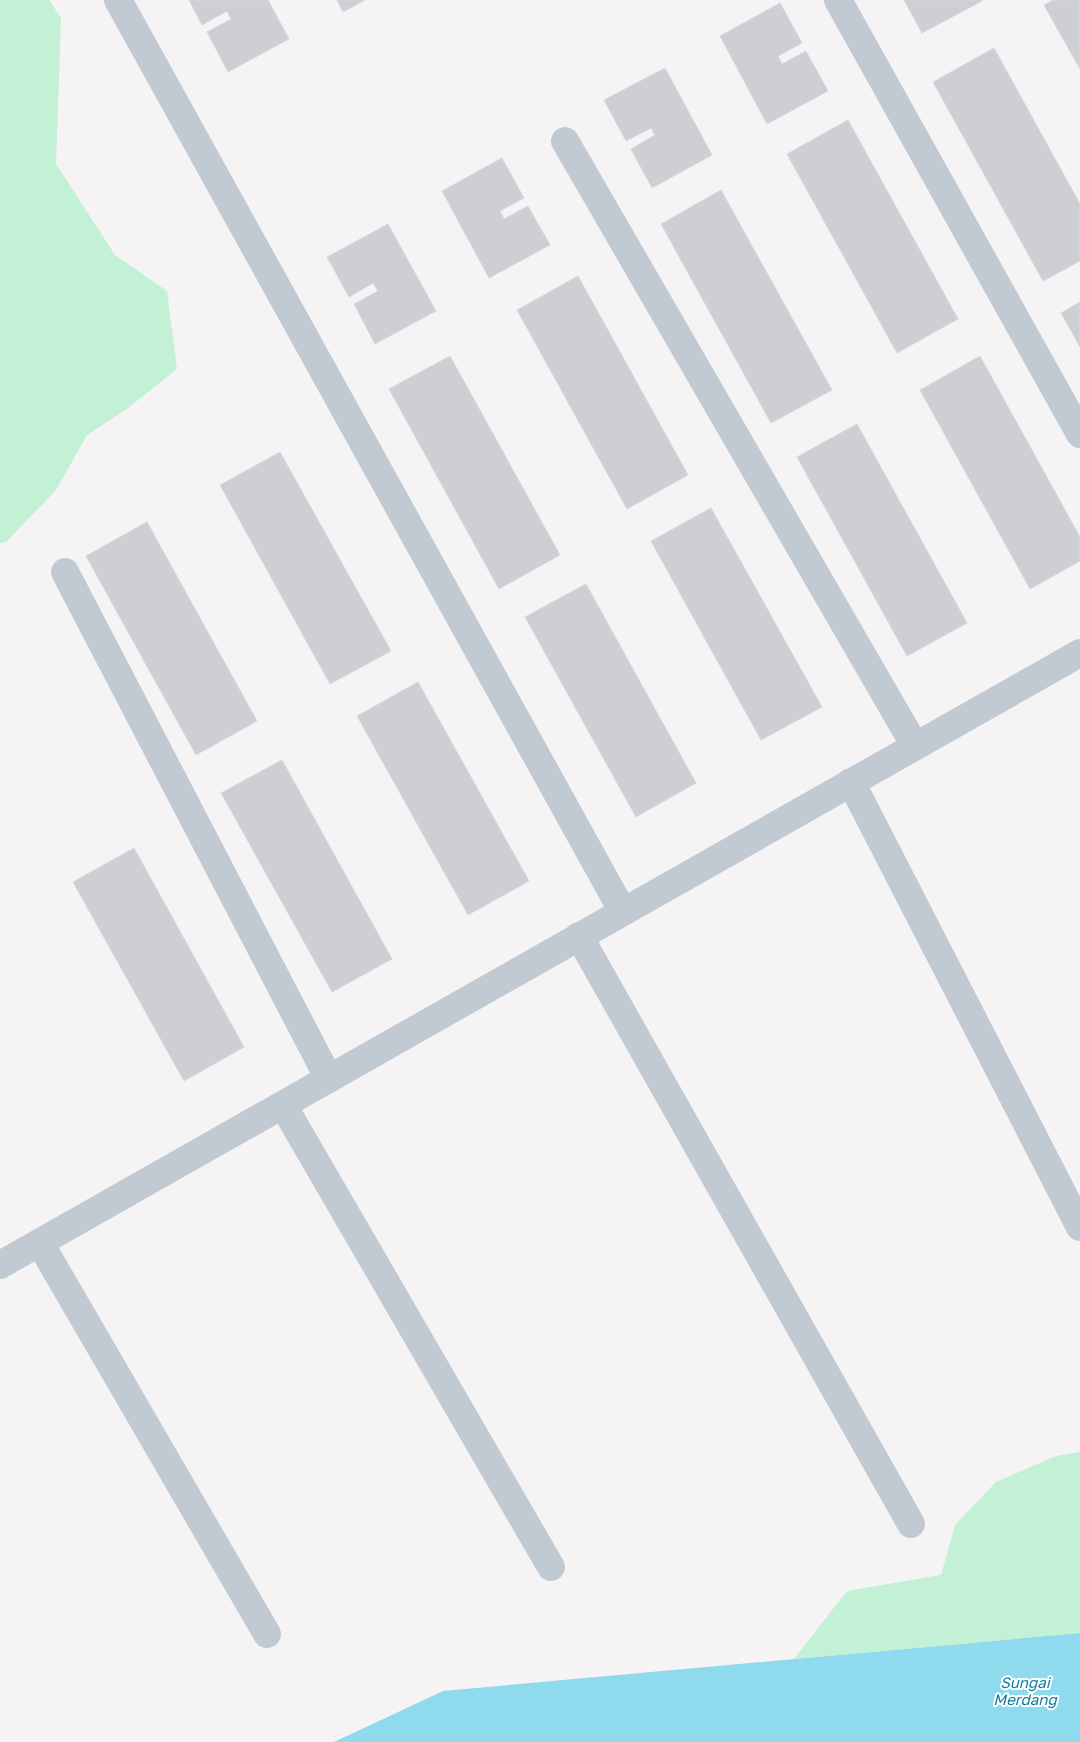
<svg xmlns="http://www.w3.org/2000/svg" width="1080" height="1742" font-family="'Golos Text',sans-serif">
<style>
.green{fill:#c3f1d5}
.water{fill:#90daee}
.building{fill:#cdcfd5;stroke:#d7d9de}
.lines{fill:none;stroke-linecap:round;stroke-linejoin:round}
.minor{stroke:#c1cad2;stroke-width:28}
.labels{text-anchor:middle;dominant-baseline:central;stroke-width:4;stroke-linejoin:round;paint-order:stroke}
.water-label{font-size:15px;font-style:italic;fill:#0c7c9b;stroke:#fff}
</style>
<rect width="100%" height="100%" fill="#f5f3f3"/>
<g class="green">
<polygon points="0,0 49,0 61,18 56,164 115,255 167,291 177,369 128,408 87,435 56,490 6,542 0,543"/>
<polygon points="1080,1452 1080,1633 794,1659 847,1591 941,1575 955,1525 996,1482 1056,1456"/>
</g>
<polygon class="water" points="1080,1633 1080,1742 334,1742 443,1691"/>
<g class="building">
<polygon points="189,0 268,0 289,39 228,72 207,32 231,19 227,11 202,25"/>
<polygon points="337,0 365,0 343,12"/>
<polygon points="904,0 982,0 982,1 922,33"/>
<polygon points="1053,0 1080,0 1080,69 1044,5"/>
<polygon points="780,3 802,43 778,56 782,64 806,51 828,91 767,124 720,36"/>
<polygon points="994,48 1080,204 1080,261 1043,281 933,82"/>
<polygon points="665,68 712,155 652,188 631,149 655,135 651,128 626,141 604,100"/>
<polygon points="848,120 958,319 897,353 787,154"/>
<polygon points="502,158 524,198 500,211 504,219 528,206 550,245 489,278 442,191"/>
<polygon points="721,190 832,390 771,423 661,224"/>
<polygon points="388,224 436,311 375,344 354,304 378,291 373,283 349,297 327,257"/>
<polygon points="578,276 688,475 627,509 517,310"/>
<polygon points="1080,302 1080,347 1061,313"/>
<polygon points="450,356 560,555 499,589 389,389"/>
<polygon points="980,356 1080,537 1080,561 1030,589 920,390"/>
<polygon points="857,424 967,623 907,656 797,457"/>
<polygon points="280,452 391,651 330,684 220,485"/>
<polygon points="711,508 822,707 761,740 651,541"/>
<polygon points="147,522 257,721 196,755 86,556"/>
<polygon points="586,584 696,783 636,817 525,617"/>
<polygon points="418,682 529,881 468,915 357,716"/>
<polygon points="282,760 392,959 332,992 221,793"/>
<polygon points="134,848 244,1047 184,1081 73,882"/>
</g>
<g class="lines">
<g class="minor">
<polyline points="118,0 623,912"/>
<polyline points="838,0 1080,434"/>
<polyline points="565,141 915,746"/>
<polyline points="65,572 329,1079"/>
<polyline points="851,782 1080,1227"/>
<polyline points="579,936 911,1524"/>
<polyline points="283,1105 551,1567"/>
<polyline points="40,1243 267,1634"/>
<polyline points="0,1265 1080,653"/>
</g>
</g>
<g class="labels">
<g class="water-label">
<text x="1025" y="1682">Sungai<tspan x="1025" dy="17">Merdang</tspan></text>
</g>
</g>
</svg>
